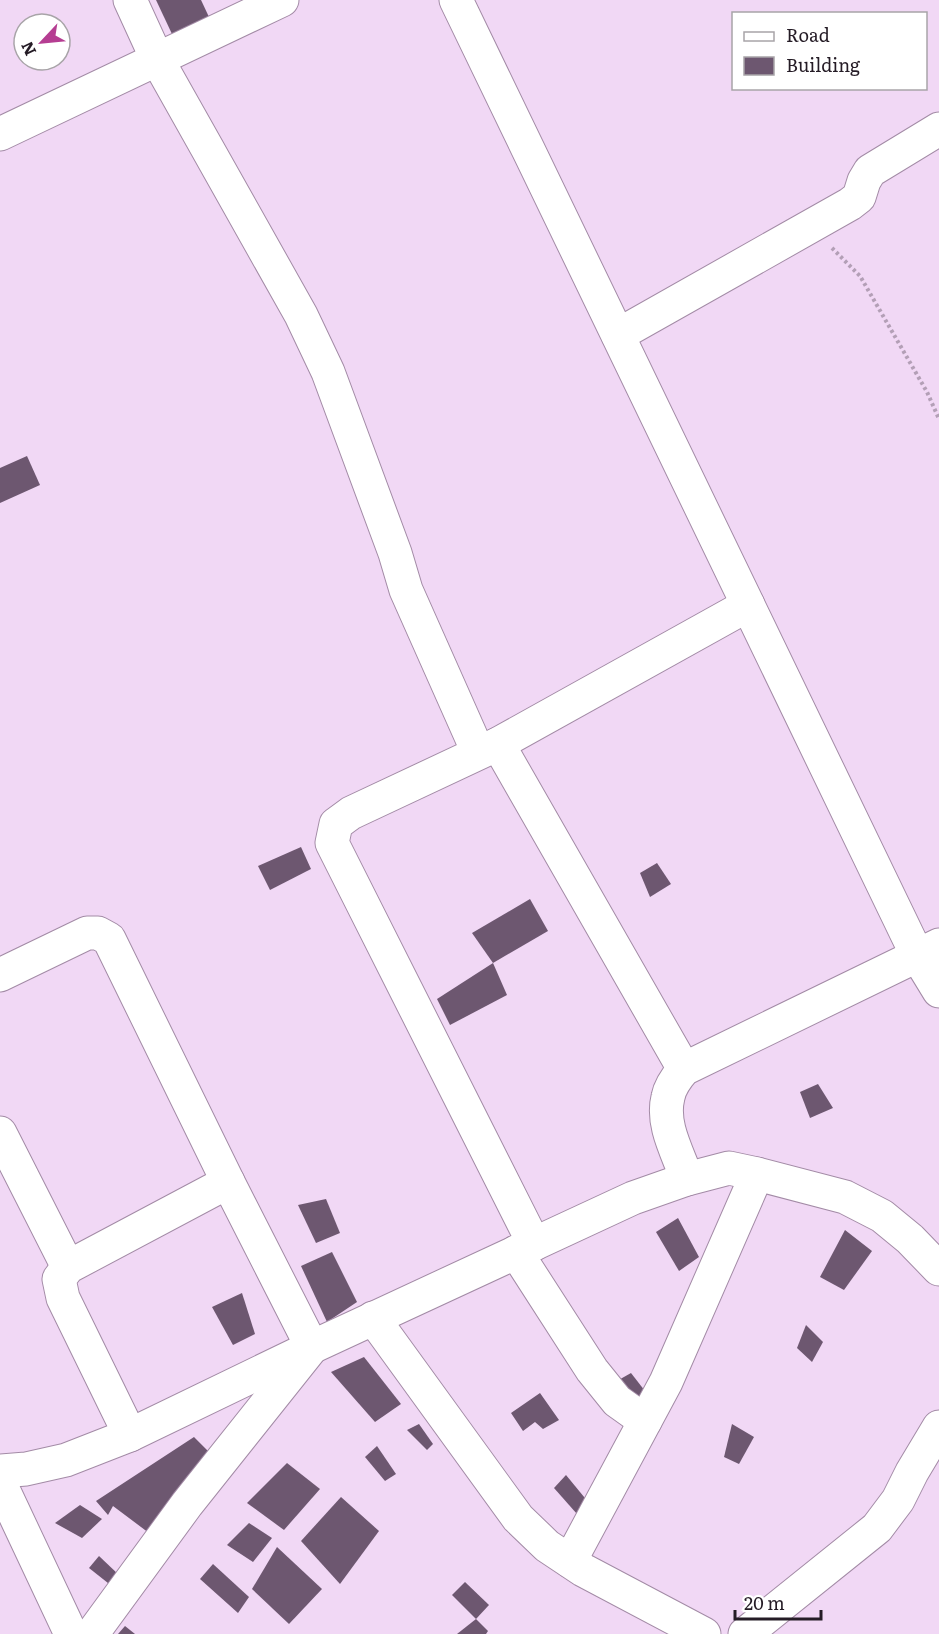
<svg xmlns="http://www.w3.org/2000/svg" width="939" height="1634" font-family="Literata,serif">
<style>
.building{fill:#6d5770}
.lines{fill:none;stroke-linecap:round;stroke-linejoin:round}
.minor-casing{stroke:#a38ba6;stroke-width:35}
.path{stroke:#b39fb6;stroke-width:4;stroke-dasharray:3 3;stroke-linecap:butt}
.minor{stroke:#fff;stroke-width:33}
</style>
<rect width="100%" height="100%" fill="#f1d8f5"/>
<g class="building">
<polygon points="156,0 201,0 209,17 172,34"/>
<polygon points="27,456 40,485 0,503 0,468"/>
<polygon points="301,847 311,869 270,890 258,866"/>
<polygon points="657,863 671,884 650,897 640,873"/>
<polygon points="530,899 548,931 493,963 472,933"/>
<polygon points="493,963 507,995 450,1025 437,999"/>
<polygon points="818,1084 833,1108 810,1118 800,1092"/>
<polygon points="326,1199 340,1233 316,1243 298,1205"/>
<polygon points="678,1218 699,1257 679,1271 656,1232"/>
<polygon points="845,1230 872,1251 844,1290 820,1277"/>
<polygon points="332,1252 357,1302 327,1322 301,1266"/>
<polygon points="242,1293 255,1334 233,1345 212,1307"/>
<polygon points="806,1325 823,1342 812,1362 797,1348"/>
<polygon points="364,1357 401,1404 375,1422 331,1372"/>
<polygon points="631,1373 645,1391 632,1404 615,1382"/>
<polygon points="540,1393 559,1420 543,1429 535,1422 523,1431 511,1413"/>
<polygon points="419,1424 433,1444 427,1450 407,1430"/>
<polygon points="732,1424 754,1437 739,1464 724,1457"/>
<polygon points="194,1437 209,1452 149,1533 113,1506 108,1515 96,1501"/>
<polygon points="377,1446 396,1474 385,1481 365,1457"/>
<polygon points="287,1463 320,1489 284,1530 247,1503"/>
<polygon points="566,1475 589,1503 577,1514 554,1488"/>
<polygon points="341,1497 379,1531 340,1584 301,1541"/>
<polygon points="80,1505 102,1519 82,1538 55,1523"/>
<polygon points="249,1523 272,1538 253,1562 227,1545"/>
<polygon points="277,1547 322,1589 289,1624 252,1589"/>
<polygon points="99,1556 119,1575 113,1587 89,1568"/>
<polygon points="213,1564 249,1597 238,1613 200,1579"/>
<polygon points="465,1582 489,1605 476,1619 452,1595"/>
<polygon points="476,1619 488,1631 486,1634 457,1634"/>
<polygon points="125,1626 135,1634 118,1634"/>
</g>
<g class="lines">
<g class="minor-casing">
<g id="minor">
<polyline points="130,0 157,59 301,315 328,372 395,553 406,590 478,752"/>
<polyline points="456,0 917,955 939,991"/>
<polyline points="0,134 282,0"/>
<polyline points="618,335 850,204 859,197 864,181 870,171 939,129"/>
<polyline points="498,744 684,1069"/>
<polyline points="0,975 87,933 98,933 109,939 228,1182 312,1347 187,1504 92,1634"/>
<polyline points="0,1133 68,1267"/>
<path d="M 687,1179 C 678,1153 661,1125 668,1097 C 670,1086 677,1077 684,1069 L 939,945"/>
<polyline points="534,1244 332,843 336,824 351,813 498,744 748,605"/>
<polyline points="516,1252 592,1370 617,1401 645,1421"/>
<polyline points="373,1318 518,1518 547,1546 583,1570 704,1634"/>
<polyline points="130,1435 63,1298 59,1279 68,1267 228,1182"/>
<polyline points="0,1471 26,1469 66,1460 130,1435 312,1347 633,1198 687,1179 729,1168 757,1174 845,1197 882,1216 910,1239 939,1269"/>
<polyline points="0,1483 71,1634"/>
<polyline points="570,1561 666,1382 757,1174"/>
<polyline points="745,1634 877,1528 898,1500 912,1472 939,1427"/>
</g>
</g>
<polyline class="path" points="832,248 860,276 927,392 939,419"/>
<use href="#minor" class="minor"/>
</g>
<rect x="732" y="12" width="195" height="78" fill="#ffffff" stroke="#a8a4a8" stroke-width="1.5"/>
<rect x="744" y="32" width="30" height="9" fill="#ffffff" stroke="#a8a4a8" stroke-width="1.5"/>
<text x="786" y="42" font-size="18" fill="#251c26">Road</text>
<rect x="744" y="57" width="30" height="18" fill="#6d5770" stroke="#a8a4a8" stroke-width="1.5"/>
<text x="786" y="72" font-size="18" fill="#251c26">Building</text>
<g transform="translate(42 42) rotate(244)"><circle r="28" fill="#ffffff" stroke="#a8a4a8" stroke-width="1.5"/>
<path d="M0-4.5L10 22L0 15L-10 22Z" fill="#b53d92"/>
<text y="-9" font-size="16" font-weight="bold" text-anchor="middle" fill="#251c26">N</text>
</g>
<path d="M735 1610v9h86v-9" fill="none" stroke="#251c26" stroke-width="3"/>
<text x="744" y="1610" font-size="18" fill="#251c26" stroke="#ffffff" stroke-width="4.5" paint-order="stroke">20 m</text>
</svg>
